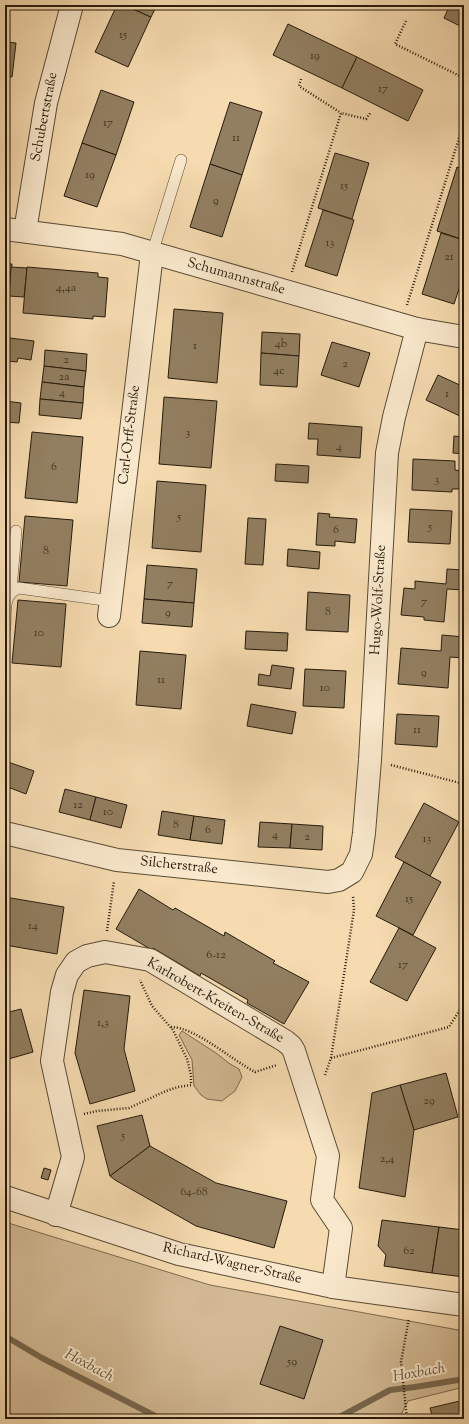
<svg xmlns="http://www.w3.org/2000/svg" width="469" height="1424" font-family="'Sorts Mill Goudy',serif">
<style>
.green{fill:#d3ba94;stroke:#7c6a50}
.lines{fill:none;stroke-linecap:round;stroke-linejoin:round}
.stream{stroke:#78674d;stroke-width:6}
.building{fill:#927f61;stroke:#261b0c}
.lane-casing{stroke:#5a4b35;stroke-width:12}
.street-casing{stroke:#5a4b35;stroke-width:24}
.path{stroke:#261b0c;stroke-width:2.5;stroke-dasharray:1 2;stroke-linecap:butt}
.lane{stroke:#f9e8cc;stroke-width:11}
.street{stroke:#f9e8cc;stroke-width:22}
.labels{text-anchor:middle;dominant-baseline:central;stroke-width:4;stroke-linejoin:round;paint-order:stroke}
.number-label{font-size:12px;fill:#413421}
.street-label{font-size:14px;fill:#261b0c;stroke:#f9e8cc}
.water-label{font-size:15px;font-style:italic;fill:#5d4e37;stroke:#f9e8cc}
</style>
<rect width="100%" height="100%" fill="#f6dbb0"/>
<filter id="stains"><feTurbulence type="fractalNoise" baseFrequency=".005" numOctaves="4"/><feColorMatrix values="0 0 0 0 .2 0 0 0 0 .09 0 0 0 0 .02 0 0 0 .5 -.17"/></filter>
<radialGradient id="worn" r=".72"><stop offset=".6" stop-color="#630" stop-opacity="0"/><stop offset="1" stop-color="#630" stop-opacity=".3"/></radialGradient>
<g class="green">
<polygon points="182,1031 216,1053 230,1064 239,1069 242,1077 235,1091 222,1101 207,1099 201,1095 194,1086 192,1060 179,1035"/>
<polygon points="5,1222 210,1285 464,1331 464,1387 408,1401 399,1419 5,1419"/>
</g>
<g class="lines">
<g class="stream">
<polyline points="5,1336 42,1358 161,1419"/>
<polyline points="336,1419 390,1390 415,1387 464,1379"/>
</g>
</g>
<g class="building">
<polygon points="117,5 124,5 151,17 128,67 95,52"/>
<polygon points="124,5 157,5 151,17"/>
<polygon points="450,5 464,5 464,28 444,18"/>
<polygon points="288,24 357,57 342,88 273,55"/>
<polygon points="5,42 16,43 12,77 5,76"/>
<polygon points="357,57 423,90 408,121 342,88"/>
<polygon points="101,90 134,102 116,155 82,143"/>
<polygon points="230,102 262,112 242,175 210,164"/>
<polygon points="82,143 116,155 97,207 64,196"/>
<polygon points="335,153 369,163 352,219 318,208"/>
<polygon points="210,164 242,175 222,237 190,227"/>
<polygon points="457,167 464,170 464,240 437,231"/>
<polygon points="323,210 354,220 337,276 305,266"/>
<polygon points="441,233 464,240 464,274 454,304 422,294"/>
<polygon points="5,264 12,264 9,296 5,296"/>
<polygon points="11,267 27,268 24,297 9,296"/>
<polygon points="27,267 98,273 98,277 108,278 105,317 93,316 93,319 23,313"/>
<polygon points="174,309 223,313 217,383 168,378"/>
<polygon points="262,332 300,334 299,356 261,353"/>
<polygon points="10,338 34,341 31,360 18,358 17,362 7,361"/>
<polygon points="332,342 370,353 359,387 321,375"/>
<polygon points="45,350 87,354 86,371 44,366"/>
<polygon points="261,353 299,356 297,387 260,385"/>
<polygon points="44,366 86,371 84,387 42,382"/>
<polygon points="438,375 464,387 464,418 426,400"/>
<polygon points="42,382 84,387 83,403 40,399"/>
<polygon points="164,397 217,401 211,468 159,464"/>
<polygon points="40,399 83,403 81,419 39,415"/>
<polygon points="5,401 21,403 19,423 5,422"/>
<polygon points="309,423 362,427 360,458 317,455 318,439 308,439"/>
<polygon points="32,432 83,437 77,503 25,498"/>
<polygon points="454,436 464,437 464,454 453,453"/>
<polygon points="413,459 455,461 455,470 462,471 461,489 452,489 452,492 412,490"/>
<polygon points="276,464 309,466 308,483 275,481"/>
<polygon points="157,481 206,485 201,552 152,548"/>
<polygon points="410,509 452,511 450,544 408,542"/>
<polygon points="318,513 330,514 329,517 357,519 355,543 335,541 335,546 316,545"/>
<polygon points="25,516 73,520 67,586 19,582"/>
<polygon points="248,518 266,519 263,565 245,564"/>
<polygon points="288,549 320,552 319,569 287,566"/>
<polygon points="147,565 197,569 194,603 144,599"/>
<polygon points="447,569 464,570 464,590 447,589 444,622 424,620 424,617 401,615 404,588 415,589 415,581 446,584"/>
<polygon points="308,592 350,595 348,632 306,630"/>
<polygon points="144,599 194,603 192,627 142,623"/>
<polygon points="18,600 66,604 61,667 12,663"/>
<polygon points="246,631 288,633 287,651 245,649"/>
<polygon points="442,635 464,637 464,658 450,657 448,688 398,684 401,648 441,651"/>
<polygon points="140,651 186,655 181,709 136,705"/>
<polygon points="272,665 294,668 291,689 258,685 259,674 270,676"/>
<polygon points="305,669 346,671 344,708 303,706"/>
<polygon points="251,704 296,712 292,734 247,726"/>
<polygon points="397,714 439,716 437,747 395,744"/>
<polygon points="5,761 34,771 26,794 5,786"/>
<polygon points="65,789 96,797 90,820 59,812"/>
<polygon points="96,797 127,805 121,828 90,820"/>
<polygon points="424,803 459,822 430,876 395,857"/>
<polygon points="162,811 194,816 190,840 158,835"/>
<polygon points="194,816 225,820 222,844 190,840"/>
<polygon points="260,822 292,824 290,848 258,847"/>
<polygon points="292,824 323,826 322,850 290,848"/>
<polygon points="404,862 441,882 413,935 376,916"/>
<polygon points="139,889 173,910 175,908 224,936 225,932 275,961 273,963 309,982 284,1024 247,1003 248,1000 201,973 200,976 153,948 152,950 116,929"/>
<polygon points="5,897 64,907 57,954 5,945"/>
<polygon points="399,928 436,948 407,1001 370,982"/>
<polygon points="84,990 130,996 124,1049 135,1091 90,1104 75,1053"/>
<polygon points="21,1009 33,1052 5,1060 5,1013"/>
<polygon points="446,1073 458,1117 414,1130 400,1085"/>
<polygon points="400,1085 414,1130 405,1197 359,1188 372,1093"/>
<polygon points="142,1115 150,1146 110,1176 97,1126"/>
<polygon points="150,1146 216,1183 287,1201 274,1248 196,1226 115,1180 110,1176"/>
<polygon points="44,1168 51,1170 48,1180 41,1178"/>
<polygon points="382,1220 439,1227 432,1273 384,1266 386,1255 378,1246"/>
<polygon points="439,1227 464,1230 464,1277 432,1273"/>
<polygon points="280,1326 323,1340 304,1399 260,1384"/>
<polygon points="464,1400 464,1419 433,1419 430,1408"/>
</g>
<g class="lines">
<g class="lane-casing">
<g id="lane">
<polyline points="152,254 181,160"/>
<polyline points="11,590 16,531"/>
<path d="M 5,628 C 6,612 2,594 19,588 L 111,601"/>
</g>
</g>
<g class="street-casing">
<g id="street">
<polyline points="5,229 122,244 417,329 464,337"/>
<polyline points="25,231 46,103 72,5"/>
<polyline points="109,616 152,254"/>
<polyline points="5,833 117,860 328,882 339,880 352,872 361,854 364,833 370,760 387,453 394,417 417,329"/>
<polyline points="5,1197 179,1254 333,1287 464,1305"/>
<polyline points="56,1215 73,1157 52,1061 62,992 67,975 76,962 87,956 105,952 150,960 285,1041 291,1046 294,1051 328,1156 322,1200 341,1228 333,1287"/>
</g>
</g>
<g class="path">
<polyline points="406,21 395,44 464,78"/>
<polyline points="301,79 299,86 341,113"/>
<polyline points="292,272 341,113 366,119 371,112"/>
<polyline points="407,305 464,122"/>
<polyline points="391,765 464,784"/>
<polyline points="107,931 114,881"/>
<path d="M 171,1027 C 195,1027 232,1060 255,1072 L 277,1065"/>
<polyline points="331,1058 449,1027 464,1003"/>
<polyline points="325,1075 331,1058 354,910 353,896"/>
<polyline points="84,1114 97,1111 129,1108 166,1091 178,1087 191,1085 191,1075 187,1059 173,1030 152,1006 140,980"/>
<polyline points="407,1419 401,1362 409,1318"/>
</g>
<use href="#lane" class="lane"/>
<use href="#street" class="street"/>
</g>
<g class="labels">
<g class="number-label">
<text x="123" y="35">15</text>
<text x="315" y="56">19</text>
<text x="383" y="89">17</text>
<text x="108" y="123">17</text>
<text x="236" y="138">11</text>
<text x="90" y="175">19</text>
<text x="344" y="186">15</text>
<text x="216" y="201">9</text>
<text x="330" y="243">13</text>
<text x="449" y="257">21</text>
<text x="66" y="288">4,4a</text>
<text x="281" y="344">4b</text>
<text x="195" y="346">1</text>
<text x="66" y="360">2</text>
<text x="345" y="364">2</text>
<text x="279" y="371">4c</text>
<text x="64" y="377">2a</text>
<text x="62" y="393">4</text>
<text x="447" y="394">1</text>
<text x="188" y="433">3</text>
<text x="339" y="447">4</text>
<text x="54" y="467">6</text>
<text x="437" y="480">3</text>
<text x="179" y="517">5</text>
<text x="430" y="527">5</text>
<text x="336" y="530">6</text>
<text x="46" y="551">8</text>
<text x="170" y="584">7</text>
<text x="424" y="602">7</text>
<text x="328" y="612">8</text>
<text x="168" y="613">9</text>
<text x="39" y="633">10</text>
<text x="424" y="673">9</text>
<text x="161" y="680">11</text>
<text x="325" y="688">10</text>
<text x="417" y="730">11</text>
<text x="78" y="805">12</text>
<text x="108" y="812">10</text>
<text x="176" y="825">8</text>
<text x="208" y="830">6</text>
<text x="275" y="835">4</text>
<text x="307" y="837">2</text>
<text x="427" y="839">13</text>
<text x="409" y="899">15</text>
<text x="33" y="926">14</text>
<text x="216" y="955">6-12</text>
<text x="403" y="965">17</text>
<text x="103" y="1023">1,3</text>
<text x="429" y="1101">29</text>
<text x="123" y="1136">5</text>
<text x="387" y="1159">2,4</text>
<text x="194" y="1192">64-68</text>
<text x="409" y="1251">62</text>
<text x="292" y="1362">59</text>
</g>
<g class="street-label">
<text transform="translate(45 117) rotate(-79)">Schubertstraße</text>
<text transform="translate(236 277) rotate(16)">Schumannstraße</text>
<text transform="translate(130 435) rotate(-83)">Carl-Orff-Straße</text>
<text transform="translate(379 600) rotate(-87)">Hugo-Wolf-Straße</text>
<text transform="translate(179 866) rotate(6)">Silcherstraße</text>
<text transform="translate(215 1001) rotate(30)">Karlrobert-Kreiten-Straße</text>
<text transform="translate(232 1264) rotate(13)">Richard-Wagner-Straße</text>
</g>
<g class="water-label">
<text transform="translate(89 1366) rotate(28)">Hoxbach</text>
<text transform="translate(419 1373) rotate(-10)">Hoxbach</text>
</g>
</g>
<rect width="469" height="1424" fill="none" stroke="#f6dbb0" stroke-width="20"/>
<rect x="6" y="6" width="457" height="1412" fill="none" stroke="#261b0c" stroke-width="2"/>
<rect x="10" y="10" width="449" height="1404" fill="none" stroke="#261b0c"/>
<rect width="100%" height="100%" filter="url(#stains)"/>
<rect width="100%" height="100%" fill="url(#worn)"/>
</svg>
